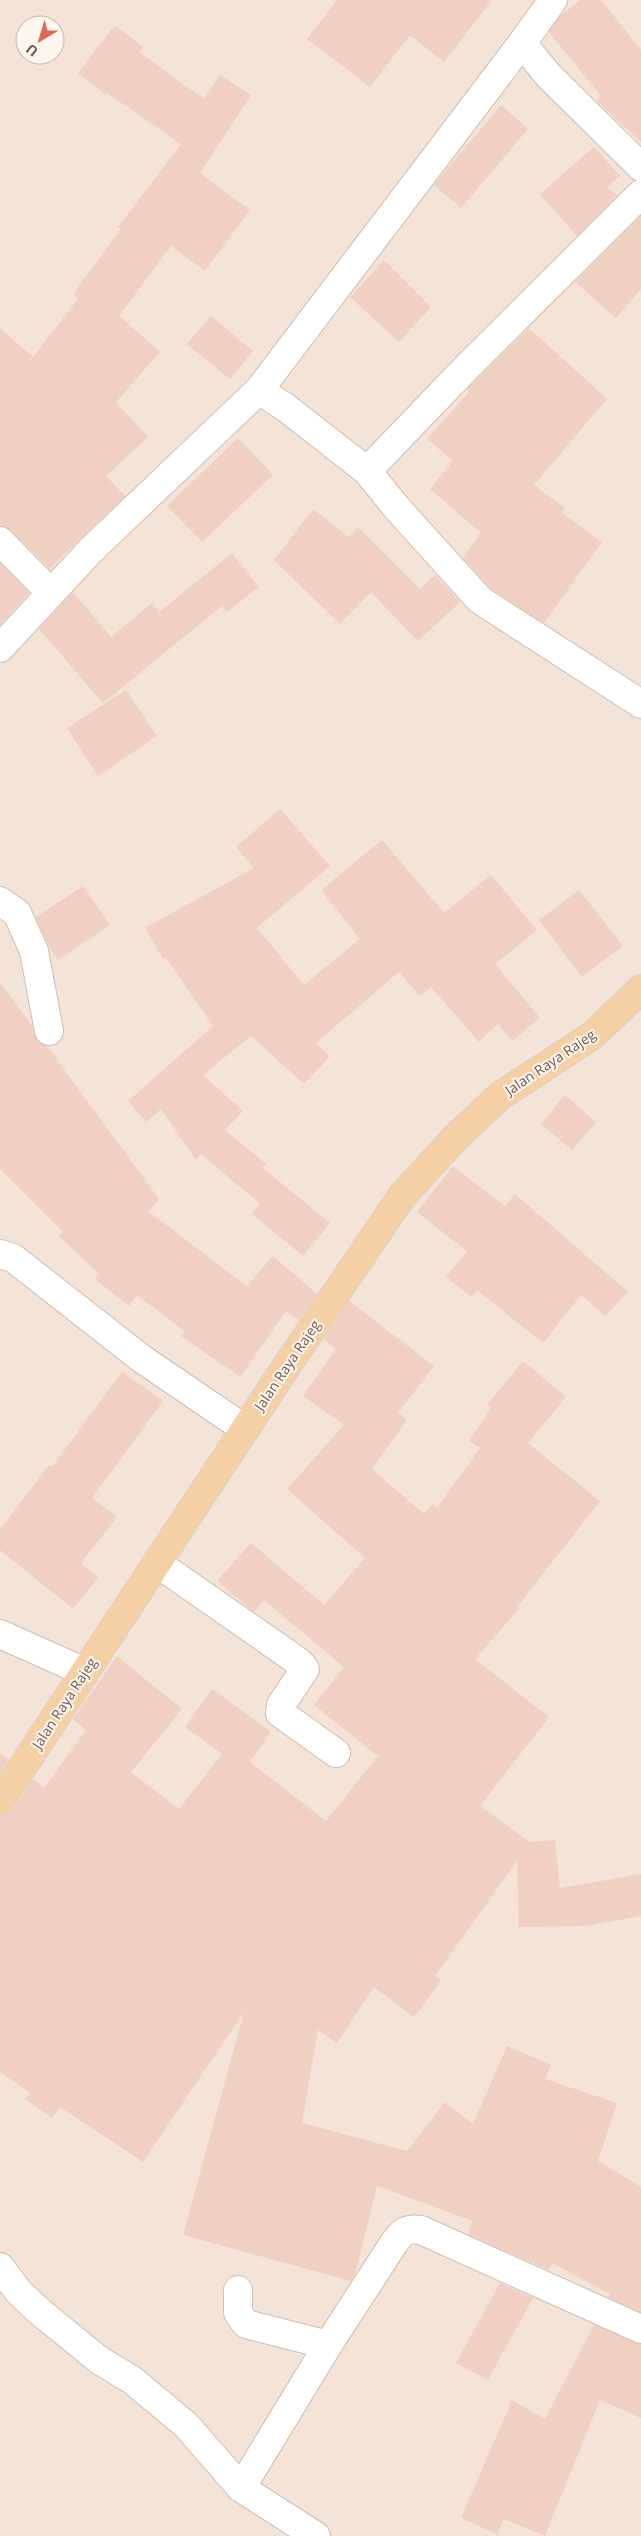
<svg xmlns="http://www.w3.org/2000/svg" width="641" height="2536" font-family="'Open Sans',sans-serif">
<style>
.residential{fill:#f3e4d7;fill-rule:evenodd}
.building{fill:#efd0c2}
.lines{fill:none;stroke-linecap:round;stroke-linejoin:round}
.minor-casing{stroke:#cfbcb2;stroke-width:30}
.major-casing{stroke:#d8d0cd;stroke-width:30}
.minor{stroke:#fff;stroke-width:28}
.major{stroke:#f6d0a5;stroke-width:28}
.labels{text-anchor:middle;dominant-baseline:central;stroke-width:4;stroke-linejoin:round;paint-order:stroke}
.street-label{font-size:14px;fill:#74584e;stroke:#fef7ef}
</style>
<rect width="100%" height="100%" fill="#fbf2e9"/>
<path class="residential" d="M 0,0 L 641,0 L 641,2536 L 0,2536 ZM 25,25 L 55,25 L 55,55 L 25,55 Z"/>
<g class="building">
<polygon points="337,0 492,0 444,62 410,35 370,87 307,39"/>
<polygon points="581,0 601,0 641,50 641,142 597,101 601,96 549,32 560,16"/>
<polygon points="115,25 143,47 139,52 204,99 220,75 251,95 200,173 250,210 205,271 171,246 119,316 160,352 116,402 148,437 106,476 125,496 51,567 51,570 11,530 0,526 0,328 33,357 78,299 73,294 121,229 118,227 181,144 107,93 106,95 78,73"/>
<polygon points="501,105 528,129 461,208 434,185"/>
<polygon points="594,147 620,176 607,187 617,195 577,236 540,194"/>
<polygon points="641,216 641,289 616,318 575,282"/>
<polygon points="384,260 431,307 399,342 350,297"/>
<polygon points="211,316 253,351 230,379 187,344"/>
<polygon points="529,328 607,399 534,485 565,508 562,513 602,542 544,623 490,588 463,558 481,533 430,489 453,461 427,439 469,392 467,389"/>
<polygon points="238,438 273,475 202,542 167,506"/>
<polygon points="313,509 349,537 358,527 420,589 435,575 460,602 418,641 371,592 340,624 274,560"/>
<polygon points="232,553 259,587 227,612 222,606 103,703 39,629 73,592 111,637 152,603 159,612"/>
<polygon points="0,563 29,593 0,625"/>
<polygon points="126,690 157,736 98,776 67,728"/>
<polygon points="280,809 330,866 257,928 304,985 360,939 321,890 382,840 444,913 491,875 537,930 495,964 540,1018 512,1041 498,1024 479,1042 431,987 420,996 399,972 316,1043 330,1056 304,1084 251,1036 203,1075 243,1111 225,1130 266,1164 263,1168 330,1223 303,1256 252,1214 260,1204 201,1154 196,1160 161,1109 146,1122 128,1101 213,1026 166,958 163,959 145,928 254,868 236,847"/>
<polygon points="83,886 110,925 58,960 49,947 36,917"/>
<polygon points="579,890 623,946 582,977 539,920"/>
<polygon points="0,982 32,1026 37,1041 47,1046 159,1199 148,1211 247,1286 273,1256 317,1294 299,1320 286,1311 240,1377 181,1336 185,1331 137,1295 129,1306 95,1279 99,1274 59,1236 63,1232 0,1169"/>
<polygon points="565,1095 596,1122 572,1150 541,1124"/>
<polygon points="453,1166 505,1206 515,1194 628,1292 605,1316 581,1295 543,1343 477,1290 471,1297 446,1277 467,1251 417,1212"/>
<polygon points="349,1301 434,1366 398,1413 407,1420 372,1469 424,1514 433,1504 437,1508 480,1448 469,1441 491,1408 487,1405 523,1361 566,1397 528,1443 600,1501 517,1607 519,1609 475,1659 549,1717 480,1806 530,1842 555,1840 560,1888 641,1874 641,1916 585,1926 519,1927 517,1861 435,1976 441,1981 414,2017 374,1987 337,2043 318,2030 302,2123 407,2151 445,2102 473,2124 507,2046 551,2065 545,2079 617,2103 598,2161 641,2187 641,2312 608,2297 610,2294 552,2263 549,2270 468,2234 473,2221 377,2186 355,2275 351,2281 183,2235 244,2012 143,2162 60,2107 52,2118 25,2099 30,2093 0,2072 0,1816 7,1815 13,1810 33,1779 44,1788 86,1730 73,1719 117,1656 182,1709 131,1772 179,1809 222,1754 185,1727 212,1689 271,1732 250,1762 326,1821 378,1756 314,1705 344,1667 264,1600 254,1612 217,1581 251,1543 324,1605 365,1558 287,1489 344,1425 303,1396 336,1349 324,1339"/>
<polygon points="122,1372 163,1401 92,1498 117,1517 81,1563 98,1577 73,1609 0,1550 0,1530 49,1465 52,1467"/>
<polygon points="0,1753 8,1760 0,1773"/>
<polygon points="500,2283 533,2298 488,2380 456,2363"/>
<polygon points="594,2325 641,2344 641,2418 600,2400 545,2536 504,2519 497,2534 461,2518 512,2400 545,2419"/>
</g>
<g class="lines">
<g class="minor-casing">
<g id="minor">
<polyline points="553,0 522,43 548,75 641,167"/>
<polyline points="259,390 522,43"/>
<polyline points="367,471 466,368 641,194"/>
<polyline points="0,541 50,592"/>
<polyline points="0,648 91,550 259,390 285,407 367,471 396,507 480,600 641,704"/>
<polyline points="0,901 17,913 34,951 49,1031"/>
<polyline points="0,1254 13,1258 142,1359 245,1429"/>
<polyline points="157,1563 299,1662 305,1669 281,1705 280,1713 336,1753"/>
<polyline points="0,1634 85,1672"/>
<path d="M 0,2267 L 18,2291 L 39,2311 L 99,2360 L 132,2380 L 186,2425 L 241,2488 L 328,2345 L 394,2243 C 402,2232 406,2228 421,2230 L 641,2329"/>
<polyline points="238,2290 238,2313 246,2324 328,2345"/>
<polyline points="241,2488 316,2536"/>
</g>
</g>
<g class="major-casing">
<polyline id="major" points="0,1801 284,1370 402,1196 457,1136 500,1096 593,1035 641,989"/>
</g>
<use href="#minor" class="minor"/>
<use href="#major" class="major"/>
</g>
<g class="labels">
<g class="street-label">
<text transform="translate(550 1062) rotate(-34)">Jalan Raya Rajeg</text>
<text transform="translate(287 1365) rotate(-56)">Jalan Raya Rajeg</text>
<text transform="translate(64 1703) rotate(-57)">Jalan Raya Rajeg</text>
</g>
</g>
<g transform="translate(40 40) rotate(218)"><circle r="24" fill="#fef7ef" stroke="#c7b7af"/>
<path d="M0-4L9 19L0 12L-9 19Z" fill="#de6755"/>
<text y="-8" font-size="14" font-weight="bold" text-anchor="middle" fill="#74584e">U</text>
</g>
</svg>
